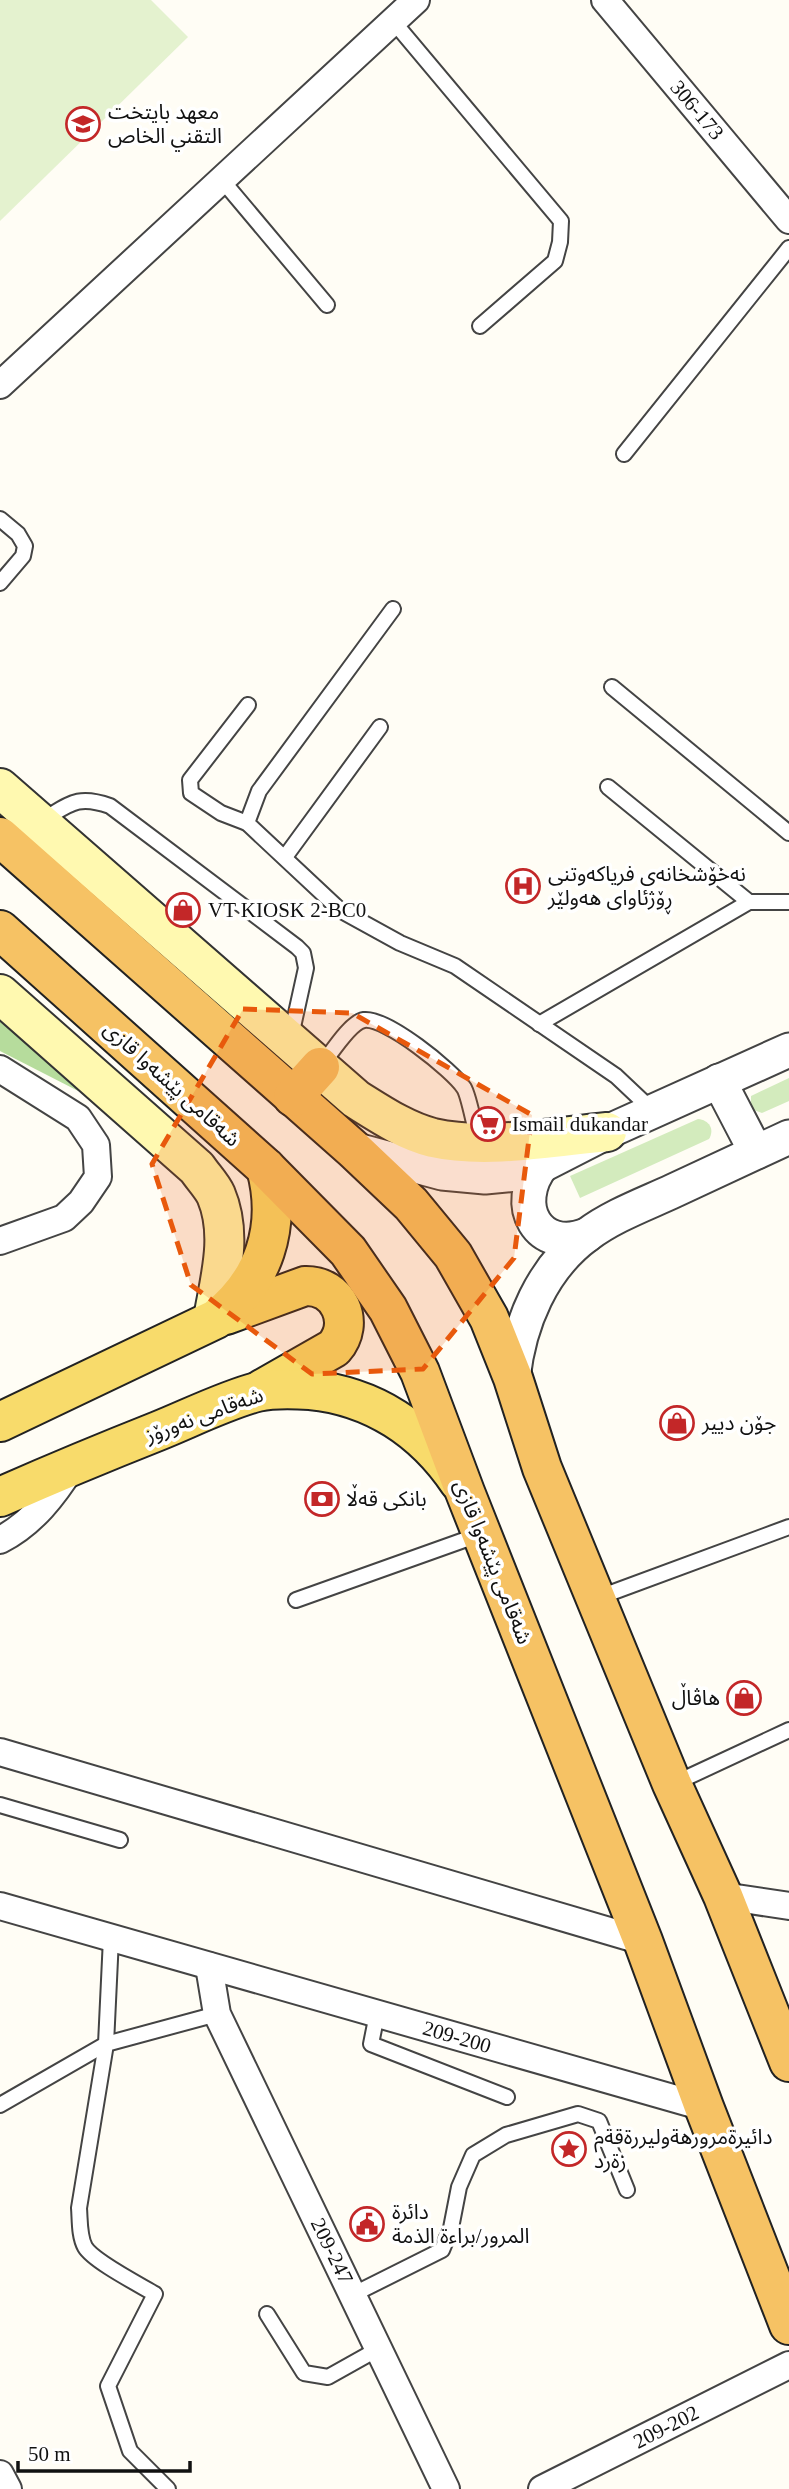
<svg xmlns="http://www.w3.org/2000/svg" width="789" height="2489" font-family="'Times New Roman','Noto Sans Arabic',serif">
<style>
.green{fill:#d3ebbd}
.forest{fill:#b6dc9c}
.pitch{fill:#e4f2cf}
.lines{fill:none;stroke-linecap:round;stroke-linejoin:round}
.service-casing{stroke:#444;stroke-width:18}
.minor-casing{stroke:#444;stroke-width:30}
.tertiary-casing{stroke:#444;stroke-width:37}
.secondary-casing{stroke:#333;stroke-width:42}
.primary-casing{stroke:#222;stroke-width:42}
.trunk-casing{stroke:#222;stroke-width:42}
.service{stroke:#fff;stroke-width:14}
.minor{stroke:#fff;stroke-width:26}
.tertiary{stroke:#fff;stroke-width:33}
.secondary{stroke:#fff9b0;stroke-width:38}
.primary{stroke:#f8db6b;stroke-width:38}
.trunk{stroke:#f6c264;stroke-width:38}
.marked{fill:#e8590c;fill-opacity:0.2;stroke:#e8590c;stroke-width:5;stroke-dasharray:14 9;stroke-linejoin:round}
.labels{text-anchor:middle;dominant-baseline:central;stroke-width:7;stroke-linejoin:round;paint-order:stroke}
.street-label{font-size:21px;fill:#111;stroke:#fff}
.poi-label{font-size:21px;fill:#111;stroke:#fff;text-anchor:start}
</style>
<rect width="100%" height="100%" fill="#fffdf5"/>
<g class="green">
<polygon points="789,1078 789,1101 762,1113 751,1109 751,1096"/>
<path d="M 698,1119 C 709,1120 715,1129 709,1139 L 580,1198 L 570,1176 Z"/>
</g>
<polygon class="forest" points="0,1017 88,1096 0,1051"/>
<polygon class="pitch" points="0,0 151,0 188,37 0,221"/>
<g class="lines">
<g class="service-casing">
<g id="service">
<polyline points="393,21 561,221 560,242 555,261 480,326"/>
<polyline points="222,180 327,305"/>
<polyline points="624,454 789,248"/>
<polyline points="0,519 18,534 25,546 23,556 0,583"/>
<polyline points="393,609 259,791 247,823 340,910 400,943 455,966 616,1076 652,1110"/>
<polyline points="612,687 789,833"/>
<polyline points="608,787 749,902 789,902"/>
<path d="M 41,821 C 69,805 76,794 110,806 L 297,947 L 303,953 L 306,968 L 291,1036"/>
<polyline points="247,823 221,813 191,793 190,780 248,705"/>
<polyline points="285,857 380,727"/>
<polyline points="539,1024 749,902"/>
<path d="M 321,1066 C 330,1055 350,1022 364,1020 C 386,1017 452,1070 464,1088 C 469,1096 475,1129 478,1140"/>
<polyline points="597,1598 789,1527"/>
<polyline points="296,1600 481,1534"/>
<polyline points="673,1784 789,1730"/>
<polyline points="0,1805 120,1840"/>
<polyline points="377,2014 371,2044 507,2097"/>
<polyline points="0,2105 106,2044 111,1938"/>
<polyline points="352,2295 442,2250 451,2228 459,2187 473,2155 506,2135 578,2114 599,2121 627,2190"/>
<polyline points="267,2314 304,2373 328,2377 378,2349"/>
<path d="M 168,2489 L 130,2451 L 108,2386 L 155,2294 C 140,2285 93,2261 85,2247 C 79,2236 80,2220 79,2208 L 106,2044 L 217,2014"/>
</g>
</g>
<g class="minor-casing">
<g id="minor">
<polyline points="605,0 789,220"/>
<polyline points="0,385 416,0"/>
<polyline points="0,1069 78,1118 96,1145 98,1177 81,1202 64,1218 0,1241"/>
<path d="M 0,1540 C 33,1523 54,1495 73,1465"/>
<polyline points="0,1752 643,1941"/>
<polyline points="723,1896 789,1906"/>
<polyline points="0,1906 704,2107"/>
<polyline points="209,1966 217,2014 446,2489"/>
<polyline points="0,2474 8,2489"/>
<polyline points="542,2489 789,2365"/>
</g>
</g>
<g class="tertiary-casing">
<g id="tertiary">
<polyline points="719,1081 756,1152"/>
<polyline points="353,1149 442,1173 485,1177 527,1173 607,1132 789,1050"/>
<path d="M 542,1165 C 511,1205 538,1254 587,1235"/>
<path d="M 513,1378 C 519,1323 542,1268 587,1235 C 612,1216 645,1204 673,1191 C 711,1173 750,1155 789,1137"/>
</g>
</g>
<g class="secondary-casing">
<g id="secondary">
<path d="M 0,788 L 356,1099 C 380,1114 405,1131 433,1138 C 486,1150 554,1137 607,1132"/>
<path d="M 0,994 L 197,1168 C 203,1177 212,1186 216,1195 C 233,1235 220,1278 213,1319"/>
</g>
</g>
<g class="primary-casing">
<g id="primary">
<path d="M 226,1315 L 305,1286 C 339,1285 356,1323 334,1348 L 262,1389"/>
<path d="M 0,1422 L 216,1319 C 264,1281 282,1227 266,1168"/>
<path d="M 0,1497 C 52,1474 105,1452 158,1431 C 188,1419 226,1400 257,1392 C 274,1388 293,1389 310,1390 C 373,1396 424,1430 459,1482"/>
</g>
</g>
<g class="trunk-casing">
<g id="trunk">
<polyline points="0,837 353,1149 411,1204 453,1255 489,1318 513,1378 542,1468 672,1784 723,1896 789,2062"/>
<polyline points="0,930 266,1168 348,1251 388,1309 420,1372 465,1492 643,1941 704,2107 789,2325"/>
<polyline points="293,1097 320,1067"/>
</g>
</g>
<use href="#service" class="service"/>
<use href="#minor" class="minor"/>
<use href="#tertiary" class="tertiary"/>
<use href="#secondary" class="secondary"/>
<use href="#primary" class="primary"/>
<use href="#trunk" class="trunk"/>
</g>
<path class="marked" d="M 243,1009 L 352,1013 L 532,1115 L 514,1258 L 423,1369 L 312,1374 L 191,1285 L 152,1164 Z"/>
<defs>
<g id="school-ring" transform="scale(1.75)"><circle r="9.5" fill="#fff" stroke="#c32728" stroke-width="1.5"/><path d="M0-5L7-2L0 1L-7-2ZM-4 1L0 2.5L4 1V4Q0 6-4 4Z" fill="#c32728"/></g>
<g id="hospital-ring" transform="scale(1.75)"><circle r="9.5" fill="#fff" stroke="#c32728" stroke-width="1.5"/><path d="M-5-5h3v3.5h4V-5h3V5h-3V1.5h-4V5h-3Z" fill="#c32728"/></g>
<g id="shop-ring" transform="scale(1.75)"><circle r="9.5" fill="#fff" stroke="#c32728" stroke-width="1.5"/><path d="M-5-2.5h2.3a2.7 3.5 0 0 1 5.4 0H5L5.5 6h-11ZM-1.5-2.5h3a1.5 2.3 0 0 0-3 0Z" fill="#c32728"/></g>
<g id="supermarket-ring" transform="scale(1.75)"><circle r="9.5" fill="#fff" stroke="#c32728" stroke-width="1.5"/><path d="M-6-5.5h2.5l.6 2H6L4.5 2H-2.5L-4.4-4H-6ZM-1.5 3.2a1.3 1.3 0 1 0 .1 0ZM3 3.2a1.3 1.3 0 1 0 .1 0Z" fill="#c32728"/></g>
<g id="bank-ring" transform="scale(1.75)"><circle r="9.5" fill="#fff" stroke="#c32728" stroke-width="1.5"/><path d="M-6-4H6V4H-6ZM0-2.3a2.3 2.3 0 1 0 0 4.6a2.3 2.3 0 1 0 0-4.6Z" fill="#c32728"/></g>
<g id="sight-ring" transform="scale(1.75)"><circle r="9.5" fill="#fff" stroke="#c32728" stroke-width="1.5"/><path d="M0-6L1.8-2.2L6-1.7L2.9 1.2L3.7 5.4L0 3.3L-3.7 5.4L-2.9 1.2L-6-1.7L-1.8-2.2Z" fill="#c32728"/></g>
<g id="civic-ring" transform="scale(1.75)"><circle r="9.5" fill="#fff" stroke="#c32728" stroke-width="1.5"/><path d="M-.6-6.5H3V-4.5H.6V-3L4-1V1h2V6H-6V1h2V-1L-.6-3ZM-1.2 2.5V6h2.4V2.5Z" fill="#c32728"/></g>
</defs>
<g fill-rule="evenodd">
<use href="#school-ring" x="83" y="124"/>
<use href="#hospital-ring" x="523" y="886"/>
<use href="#shop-ring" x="183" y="910"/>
<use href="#supermarket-ring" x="488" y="1124"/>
<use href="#shop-ring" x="677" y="1423"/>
<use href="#bank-ring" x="322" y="1499"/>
<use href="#shop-ring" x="744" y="1698"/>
<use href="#sight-ring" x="569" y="2149"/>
<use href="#civic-ring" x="367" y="2224"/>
</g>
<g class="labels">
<g class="street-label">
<text transform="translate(697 110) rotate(50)">306-173</text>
<text transform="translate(172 1084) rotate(42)">شەقامی پێشەوا قازی</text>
<text transform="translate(204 1415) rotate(-20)">شەقامی نەورۆز</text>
<text transform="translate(493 1562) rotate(68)">شەقامی پێشەوا قازی</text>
<text transform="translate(457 2037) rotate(16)">209-200</text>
<text transform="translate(332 2251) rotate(64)">209-247</text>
<text transform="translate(666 2427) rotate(-27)">209-202</text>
</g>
<g class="poi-label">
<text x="108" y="112">معهد بايتخت<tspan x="108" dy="24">التقني الخاص</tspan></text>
<text x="548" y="874">نەخۆشخانەی فریاکەوتنی<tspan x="548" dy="24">ڕۆژئاوای هەولێر</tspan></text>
<text x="208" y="910">VT KIOSK 2-BC0</text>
<text x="512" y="1124">Ismail dukandar</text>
<text x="702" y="1423">جۆن دییر</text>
<text x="346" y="1499">بانکی قەڵا</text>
<text x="720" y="1698" text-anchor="end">هاڤاڵ</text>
<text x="594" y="2137">دائيرةمرورهةوليررةقةم<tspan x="594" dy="24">زةرد</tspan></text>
<text x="392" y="2212">دائرة<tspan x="392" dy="24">المرور/براءة الذمة</tspan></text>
</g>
</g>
<path d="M18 2461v10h172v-10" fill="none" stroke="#111111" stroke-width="3.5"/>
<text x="28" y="2461" font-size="21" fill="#111111" stroke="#ffffff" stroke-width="5" paint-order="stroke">50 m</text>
</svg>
